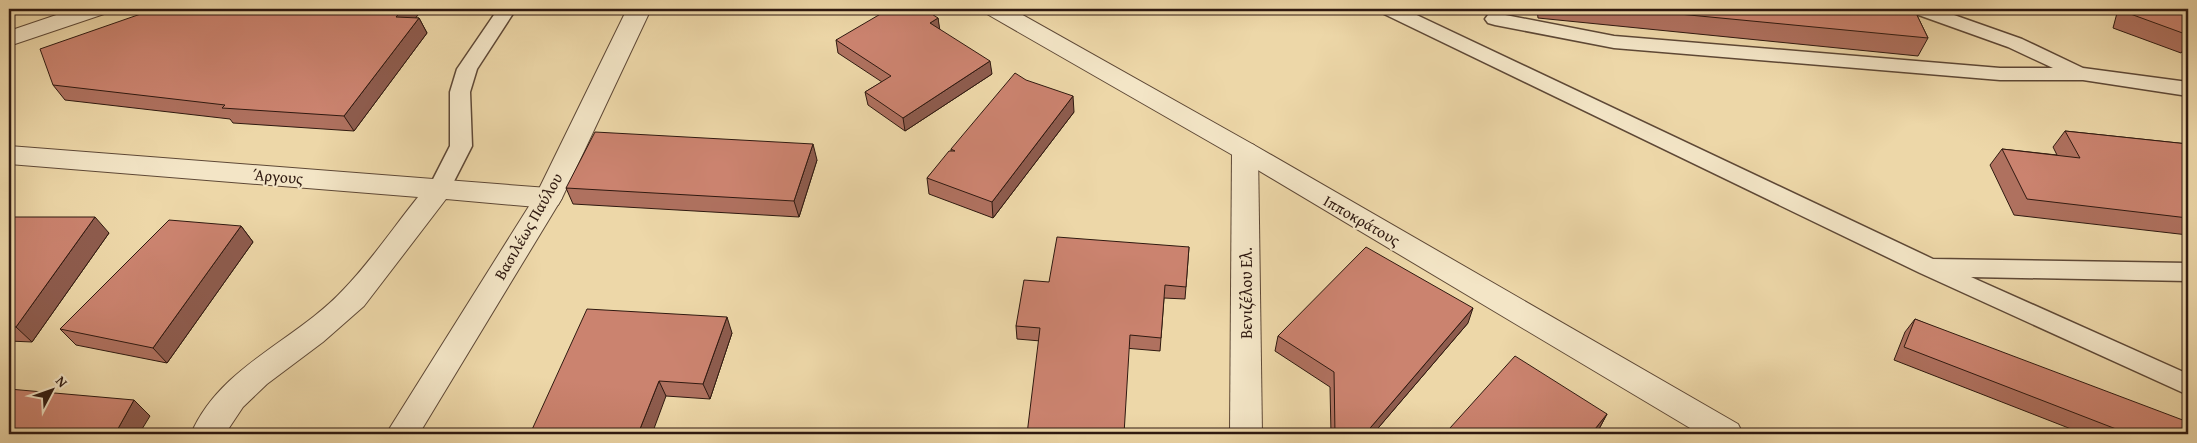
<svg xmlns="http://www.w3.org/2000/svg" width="2197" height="443" font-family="'Gentium Book Plus',serif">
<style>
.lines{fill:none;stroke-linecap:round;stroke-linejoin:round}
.service-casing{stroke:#5e4836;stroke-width:3}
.minor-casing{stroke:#5e4836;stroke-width:2}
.tertiary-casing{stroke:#5e4836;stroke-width:2}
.service{fill:#f3e5c6;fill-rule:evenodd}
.minor{fill:#f3e5c6;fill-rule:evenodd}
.tertiary{fill:#f3e5c6;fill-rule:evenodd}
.wall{fill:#af715f;stroke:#2f1910}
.shaded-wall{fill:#8e5c4e;stroke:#2f1910}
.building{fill:#cb836f;stroke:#2f1910}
.labels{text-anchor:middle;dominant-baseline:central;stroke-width:4;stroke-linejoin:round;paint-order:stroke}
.street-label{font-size:16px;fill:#2f1910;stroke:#f3e5c6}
</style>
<rect width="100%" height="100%" fill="#edd7a8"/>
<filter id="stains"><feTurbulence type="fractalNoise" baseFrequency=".004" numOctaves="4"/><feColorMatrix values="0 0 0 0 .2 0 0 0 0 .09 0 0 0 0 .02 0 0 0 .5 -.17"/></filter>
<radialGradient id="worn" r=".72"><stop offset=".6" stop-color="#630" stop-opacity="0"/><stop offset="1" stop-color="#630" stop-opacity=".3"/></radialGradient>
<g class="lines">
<g class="service-casing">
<g id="service">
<polygon points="498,9 516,9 477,69 470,92 472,146 447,195 439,197 431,195 428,189 450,146 450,92 457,69"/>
<polygon points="1380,9 1404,9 1933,259 2188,263 2188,281 1971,277 2188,374 2188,395 1920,273 1382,13"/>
<polygon points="1911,9 1937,9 2022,39 2083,68 2188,82 2188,96 2083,80 2000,80 1614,48 1495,25 1488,23 1485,19 1488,15 1495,13 1614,36 2000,68 2053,68 2008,47 1913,13"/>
</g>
</g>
<g class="minor-casing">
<g id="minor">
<polygon points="74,9 108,9 104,14 9,46 9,31"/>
<polygon points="1245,142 1254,145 1258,151 1262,434 1230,434 1232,151 1236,145"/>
<path d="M 9,146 L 548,188 L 558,191 L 562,198 L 558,205 L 548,208 L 446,199 L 364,306 L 323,342 L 267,384 L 243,407 L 225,434 L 191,434 C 220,366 296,341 344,289 C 371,261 393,228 418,197 L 9,164 Z"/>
</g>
</g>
<g class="tertiary-casing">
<g id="tertiary">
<polygon points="627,9 651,9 562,198 419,434 386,434 536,195"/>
<polygon points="984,9 1012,9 1254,145 1738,424 1743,434 1700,434 1236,157 987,14"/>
</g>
</g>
<use href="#service" class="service"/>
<use href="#minor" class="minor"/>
<use href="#tertiary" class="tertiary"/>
</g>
<g class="wall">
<polygon points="155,9 423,9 415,18 419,18 427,33 354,131 233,123 230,119 65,100 53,85"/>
<polygon points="1537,9 1914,9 1928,38 1918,56 1538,18"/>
<polygon points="2105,9 2188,9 2188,44 2181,53 2113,28 2117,13"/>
<polygon points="938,18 939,29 992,74 905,131 868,105 865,92 882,82 838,53 836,40"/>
<polygon points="1074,112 993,218 929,194 927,178 951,151 951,149"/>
<polygon points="2065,131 2188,144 2188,235 2014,215 1990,165 2002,149 2057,155 2053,147"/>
<polygon points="817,160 799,217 573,204 566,188"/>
<polygon points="9,223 109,233 32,342 9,341"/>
<polygon points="241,226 253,242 167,363 76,345 60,329"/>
<polygon points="1189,247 1185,299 1164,298 1160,351 1017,339 1016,326 1049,282"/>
<polygon points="1915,319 2188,434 2084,434 1894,360 1905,332"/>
<polygon points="1468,323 1373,434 1331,434 1330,387 1275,351 1278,336"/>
<polygon points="732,333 710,399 666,396 530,434"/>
<polygon points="1607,414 1599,429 1595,434 1447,434 1450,428"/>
</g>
<g class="shaded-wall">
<polygon points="403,9 423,9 404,32 396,17"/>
<polygon points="419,18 427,33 354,131 344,116"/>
<polygon points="938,18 940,31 930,23"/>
<polygon points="990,61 992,74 905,131 903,118"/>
<polygon points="1073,96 1074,112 993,218 992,202"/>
<polygon points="813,144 817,160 799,217 794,201"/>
<polygon points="95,217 109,233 32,342 16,327"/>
<polygon points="241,226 253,242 167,363 153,348"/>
<polygon points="1473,308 1468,323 1373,434 1365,434"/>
<polygon points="727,317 732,333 710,399 703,384"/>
<polygon points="659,381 666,396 652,434 638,434"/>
<polygon points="134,400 150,416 139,434 115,434"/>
<polygon points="1607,414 1599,429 1595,434 1591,434"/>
</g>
<g class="building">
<polygon points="155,9 403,9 396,17 419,18 344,116 222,108 225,105 53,85 40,49"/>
<polygon points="889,9 924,9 938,18 930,23 990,61 903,118 865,92 891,76 836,40"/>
<polygon points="1627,9 1914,9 1928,38"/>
<polygon points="2126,9 2188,9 2188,35 2125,12"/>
<polygon points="1015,73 1026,80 1073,96 992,202 927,178 949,151 955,151 951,149"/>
<polygon points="2065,131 2188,144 2188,218 2027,199 2002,149 2080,158"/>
<polygon points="595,132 813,144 794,201 566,188"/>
<polygon points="13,217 95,217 16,327 9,326 9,223"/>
<polygon points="169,220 241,226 153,348 60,329"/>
<polygon points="1057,237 1189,247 1186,287 1165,285 1161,338 1130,335 1124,434 1027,434 1040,328 1016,326 1024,280 1049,282"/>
<polygon points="1366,247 1473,308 1365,434 1335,434 1334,372 1278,336"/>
<polygon points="587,309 727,317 703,384 659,381 638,434 530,434"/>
<polygon points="1915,319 2188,422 2188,434 2129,434 1904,347"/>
<polygon points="1515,356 1607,414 1591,434 1459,434 1450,428"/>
<polygon points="9,389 134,400 115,434 9,434"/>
</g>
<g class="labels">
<g class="street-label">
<text transform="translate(278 176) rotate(5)">Άργους</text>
<text transform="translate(1362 220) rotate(30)">Ιπποκράτους</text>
<text transform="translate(528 226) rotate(-60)">Βασιλέως Παύλου</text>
<text transform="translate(1246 293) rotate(-90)">Βενιζέλου Ελ.</text>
</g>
</g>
<rect width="2197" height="443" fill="none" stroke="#edd7a8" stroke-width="30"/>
<rect x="10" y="10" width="2177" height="423" fill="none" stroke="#2f1910" stroke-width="2.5"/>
<rect x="15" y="15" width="2167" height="413" fill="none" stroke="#2f1910"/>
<g transform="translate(52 390) rotate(49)" stroke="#f3e5c6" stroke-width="4" paint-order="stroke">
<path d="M0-4L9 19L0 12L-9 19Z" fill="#2f1910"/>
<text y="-8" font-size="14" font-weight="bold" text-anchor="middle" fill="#2f1910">N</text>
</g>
<rect width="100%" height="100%" filter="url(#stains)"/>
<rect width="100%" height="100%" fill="url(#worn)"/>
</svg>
